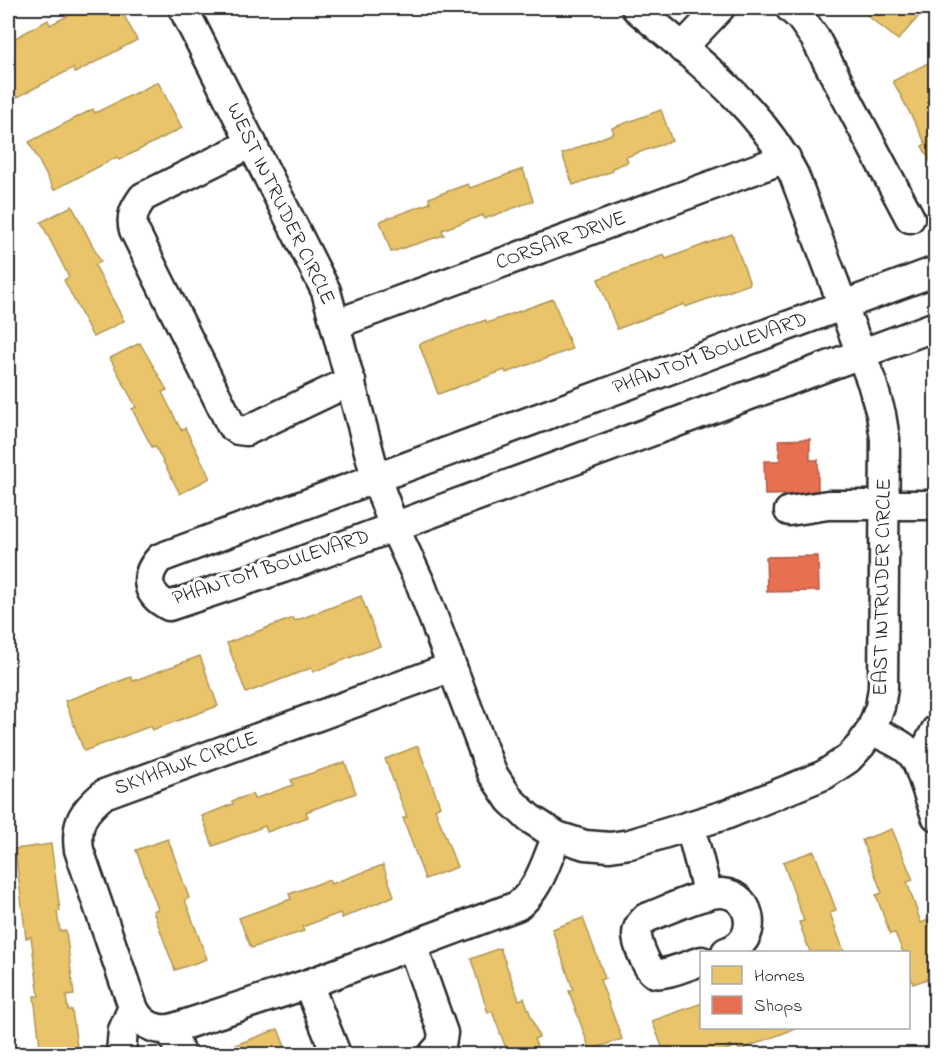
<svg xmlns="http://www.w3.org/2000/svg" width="943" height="1062" font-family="'Indie Flower',sans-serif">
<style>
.homes{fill:#e9c46a;stroke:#b09657;stroke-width:1.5}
.shops{fill:#e76f51;stroke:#af5b46;stroke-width:1.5}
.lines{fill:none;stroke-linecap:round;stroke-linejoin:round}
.minor-casing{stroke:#2b2b2b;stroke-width:33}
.minor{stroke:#fff;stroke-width:28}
.labels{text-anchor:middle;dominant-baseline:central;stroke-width:6;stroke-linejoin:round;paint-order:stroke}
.street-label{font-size:21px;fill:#2b2b2b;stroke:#fff}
</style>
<rect width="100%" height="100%" fill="#fff"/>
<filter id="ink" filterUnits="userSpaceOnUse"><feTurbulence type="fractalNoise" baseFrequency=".0167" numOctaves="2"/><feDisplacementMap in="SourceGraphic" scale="12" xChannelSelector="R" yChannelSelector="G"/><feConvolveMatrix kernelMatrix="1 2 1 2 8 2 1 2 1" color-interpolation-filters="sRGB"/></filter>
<g filter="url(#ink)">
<g class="homes">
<polygon points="83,8 120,8 137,40 75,73 73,68 10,101 8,96 8,42 48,20 50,25"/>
<polygon points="858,8 910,8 919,16 898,40"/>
<polygon points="936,59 936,172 922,146 926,144 893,81"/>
<polygon points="158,82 182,128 119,160 117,157 54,190 29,142 93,109 95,113"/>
<polygon points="661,110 672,141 626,157 628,162 612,168 613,171 573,185 562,154 614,133 612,128"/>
<polygon points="523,169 533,201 484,219 483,215 442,230 444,235 391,252 380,221 430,203 429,198 468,184 470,188"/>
<polygon points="72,206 101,262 95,265 124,321 93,337 64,280 69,277 41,222"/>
<polygon points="732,234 750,284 685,307 684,304 617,329 598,279 664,255 666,259"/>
<polygon points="553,299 572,349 506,373 505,370 438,394 419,344 486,320 487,323"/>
<polygon points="140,343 167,390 162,392 181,430 185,428 210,478 180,494 155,446 152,447 132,409 136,407 110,358"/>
<polygon points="361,596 380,646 313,672 311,668 246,693 227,643 293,618 295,621"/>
<polygon points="200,656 218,706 152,730 151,726 84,751 65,701 131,677 133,681"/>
<polygon points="418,746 440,806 435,809 457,867 425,879 403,818 407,817 385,759"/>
<polygon points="345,762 356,793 306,812 308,817 267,832 265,826 213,846 202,816 233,804 232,801 252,794 254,799 293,785 291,780"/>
<polygon points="892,829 913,880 907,882 921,923 928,920 936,945 936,976 913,984 908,969 908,952 903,952 895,933 890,934 876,895 882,893 862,840"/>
<polygon points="168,839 189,898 185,900 207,959 175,970 153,911 158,909 136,850"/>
<polygon points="51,844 60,911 57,912 60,931 66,931 74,995 66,996 68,1010 72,1010 78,1054 41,1054 34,996 39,996 31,937 26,938 15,849"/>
<polygon points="814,851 836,910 830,913 844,952 810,952 799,922 804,921 783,862"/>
<polygon points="383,865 394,896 342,918 340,913 302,927 304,931 251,948 239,918 291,899 289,894 329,880 331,884"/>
<polygon points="583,918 605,978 600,980 622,1039 590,1050 569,991 573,989 552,929"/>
<polygon points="500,948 519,1000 524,998 539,1037 534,1039 540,1054 503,1054 502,1053 507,1051 492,1011 488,1013 471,959"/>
<polygon points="702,1003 702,1028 797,1028 739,1050 737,1046 714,1054 665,1054 652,1021"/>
<polygon points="278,1029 288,1054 232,1054 230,1047"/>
</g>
<g class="shops">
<polygon points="810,439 810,460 818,460 818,494 765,495 764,461 780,461 779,440"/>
<polygon points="818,556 819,591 767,592 766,557"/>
</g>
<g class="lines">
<g class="minor-casing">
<g id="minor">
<path d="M 183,8 L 326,291 L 376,478 L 394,527 L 421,585 L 492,773 L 510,800 L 529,818 L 557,836 L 585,845 L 610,847 L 630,844 L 728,814 L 824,775 L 848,759 L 861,745 L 871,730 L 880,707 L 883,688 L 885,439 L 881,414 L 872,383 L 794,175 C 759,105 694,58 636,8"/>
<polyline points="790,8 800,17 815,38 910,218"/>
<polyline points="682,48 720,8"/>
<path d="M 252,143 L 143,197 C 135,208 130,217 134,230 L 231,425 L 238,430 L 246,431 L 351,381"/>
<path d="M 936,271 L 160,558 C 143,576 146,595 169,606 L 283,568 L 936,326"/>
<polyline points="336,324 786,158"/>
<polyline points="789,511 828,505 936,505"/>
<path d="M 871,730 C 888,739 910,745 918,764"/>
<polyline points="936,730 918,764 936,816"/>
<polyline points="690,826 708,895"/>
<polyline points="412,945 443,1033 441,1045 433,1054"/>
<path d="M 702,961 C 691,964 664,976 655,973 C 647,970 637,943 637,935 C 637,927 641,923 646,918 C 665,911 704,892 722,893 C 754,895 760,942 726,952"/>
<polyline points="308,984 336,1054"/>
<path d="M 133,1007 C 140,1023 153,1031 171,1029 L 308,984 L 517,906 C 540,889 546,861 557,836"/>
<polyline points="171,1029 180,1054"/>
<path d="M 121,1054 L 123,1030 L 133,1007 L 79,850 C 75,822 84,811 104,794 L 452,667"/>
</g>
</g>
<use href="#minor" class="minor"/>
</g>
</g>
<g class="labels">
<g class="street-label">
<text transform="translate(280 204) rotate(64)">WEST INTRUDER CIRCLE</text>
<text transform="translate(561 241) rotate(-20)">CORSAIR DRIVE</text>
<text transform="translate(710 354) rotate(-20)">PHANTOM BOULEVARD</text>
<text transform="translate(271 568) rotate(-18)">PHANTOM BOULEVARD</text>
<text transform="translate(883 587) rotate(-89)">EAST INTRUDER CIRCLE</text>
<text transform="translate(186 764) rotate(-20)">SKYHAWK CIRCLE</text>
</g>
</g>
<rect width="943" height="1062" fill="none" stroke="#fff" stroke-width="30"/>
<rect x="15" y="15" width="913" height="1032" fill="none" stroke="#2b2b2b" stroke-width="2" filter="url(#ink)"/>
<rect x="700" y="951" width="210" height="78" fill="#ffffff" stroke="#aaaaaa" stroke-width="1.5"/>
<rect x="712" y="966" width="30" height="18" fill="#e9c46a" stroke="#aaaaaa" stroke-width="1.5"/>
<text x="754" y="981" font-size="18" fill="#2b2b2b">Homes</text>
<rect x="712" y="996" width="30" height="18" fill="#e76f51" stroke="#aaaaaa" stroke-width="1.5"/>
<text x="754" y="1011" font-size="18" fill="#2b2b2b">Shops</text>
</svg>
